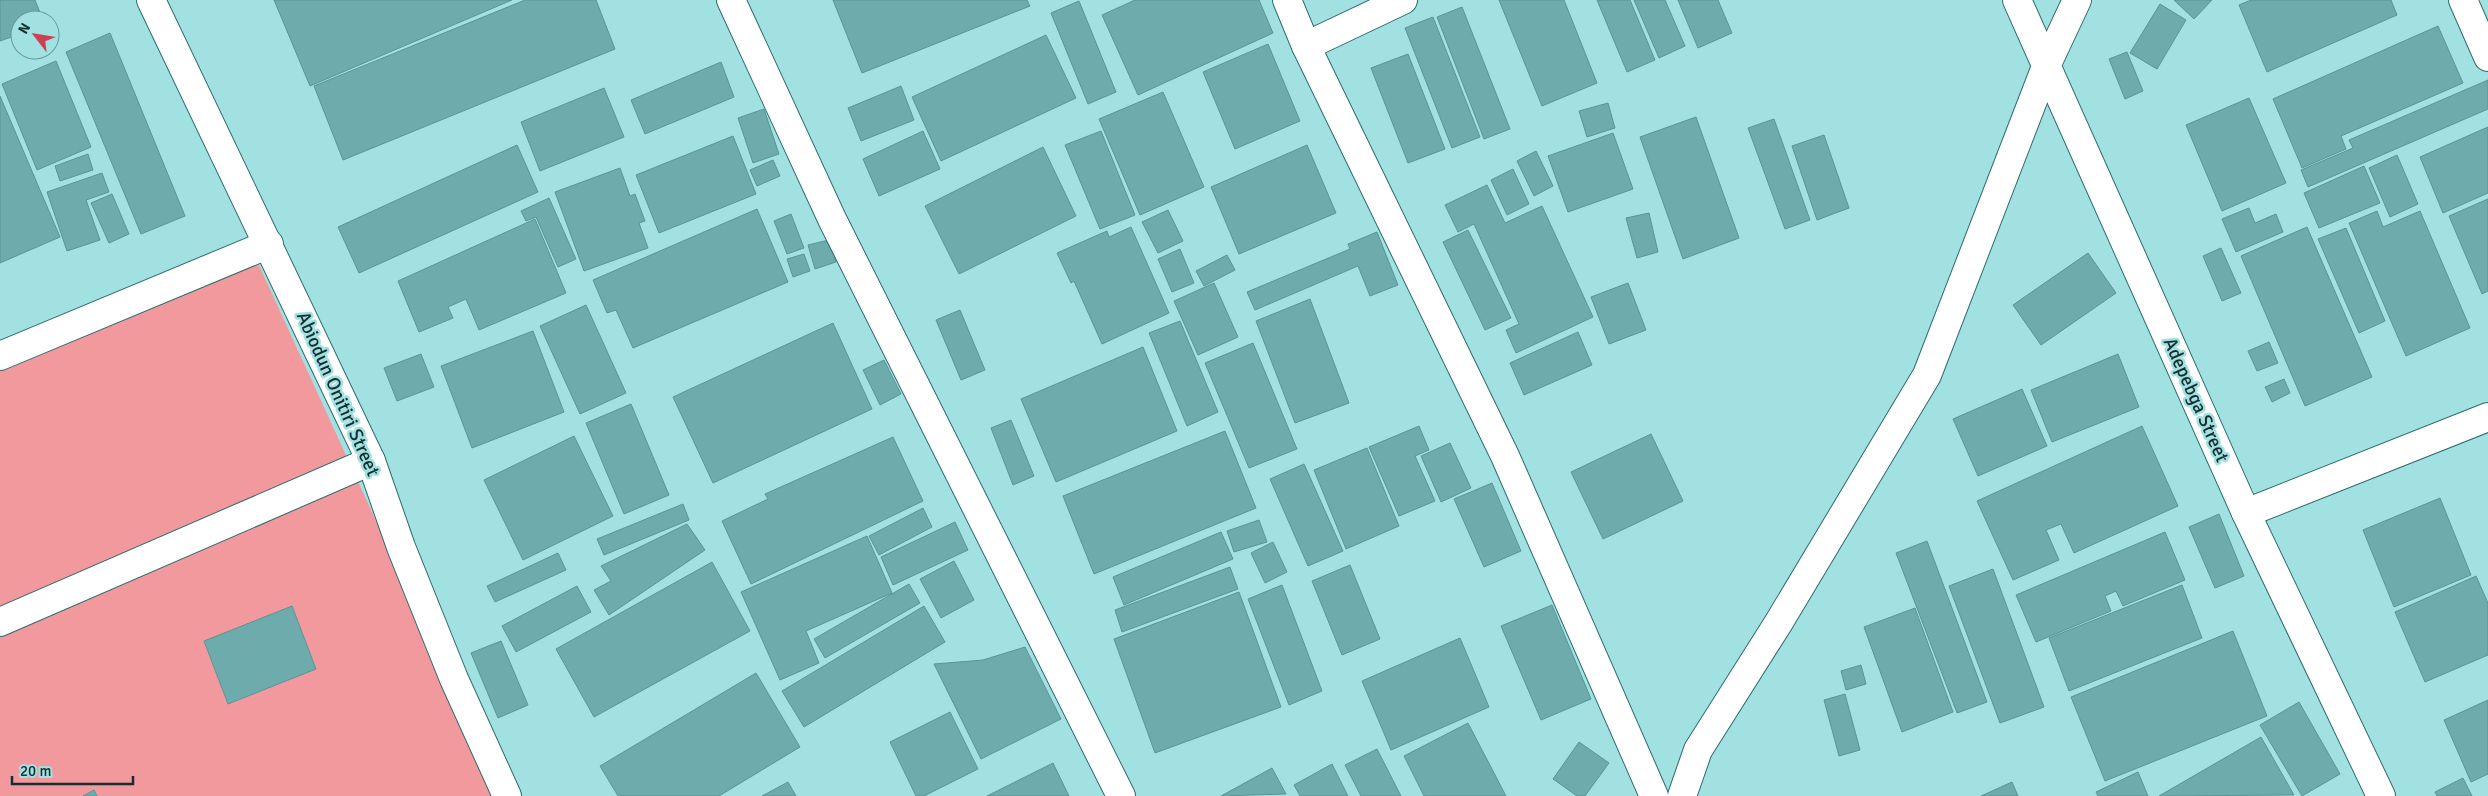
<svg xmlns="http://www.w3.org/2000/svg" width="2488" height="796" font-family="Signika,sans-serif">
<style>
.green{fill:#f2999d}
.building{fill:#6dabac;stroke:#589696}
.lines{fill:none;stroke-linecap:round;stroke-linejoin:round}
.minor-casing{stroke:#2d6c6d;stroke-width:30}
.tertiary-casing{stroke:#2d6c6d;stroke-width:30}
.minor{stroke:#fff;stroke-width:28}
.tertiary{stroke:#fff;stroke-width:28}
.labels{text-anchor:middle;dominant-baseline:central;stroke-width:5;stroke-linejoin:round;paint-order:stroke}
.street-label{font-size:19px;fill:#142e2f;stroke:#a2e1e2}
</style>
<rect width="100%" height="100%" fill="#a2e1e2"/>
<polygon class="green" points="252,250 502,796 0,796 0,362"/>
<g class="building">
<polygon points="0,0 35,0 43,20 20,20 20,34 0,41"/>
<polygon points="274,0 512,0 310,86"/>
<polygon points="525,0 596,0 615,49 343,160 314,86"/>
<polygon points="833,0 1027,0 1030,6 862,73"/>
<polygon points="1135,0 1259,0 1273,33 1138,95 1102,15"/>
<polygon points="1499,0 1564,0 1597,83 1542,106"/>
<polygon points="1597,0 1630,0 1655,60 1627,72"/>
<polygon points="1634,0 1665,0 1685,46 1659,58"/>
<polygon points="1678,0 1718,0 1732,33 1698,48"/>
<polygon points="2174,0 2212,0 2194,19"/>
<polygon points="2251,0 2391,0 2397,15 2267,72 2239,5"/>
<polygon points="1079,1 1116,92 1088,104 1051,13"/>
<polygon points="2160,4 2186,20 2157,69 2130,53"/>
<polygon points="1462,7 1510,129 1484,139 1437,17"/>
<polygon points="1433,17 1480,137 1452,148 1405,28"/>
<polygon points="2438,26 2463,83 2341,136 2346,149 2302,168 2273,99"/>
<polygon points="110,33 185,216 141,234 66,52"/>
<polygon points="1046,35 1076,98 941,161 912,97"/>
<polygon points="1268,44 1300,121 1235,149 1203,72"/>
<polygon points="2127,52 2143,91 2125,99 2109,59"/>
<polygon points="1408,54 1445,149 1408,163 1371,68"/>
<polygon points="56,61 91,147 37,170 2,84"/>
<polygon points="721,62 734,97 645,134 631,100"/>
<polygon points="2488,80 2488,109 2308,187 2301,170 2353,148 2349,140"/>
<polygon points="901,86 914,120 861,141 848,108"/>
<polygon points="604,88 624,137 540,171 521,122"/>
<polygon points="1163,92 1204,187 1140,215 1099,119"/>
<polygon points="0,96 60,237 0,263"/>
<polygon points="2249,98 2286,183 2222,211 2186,125"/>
<polygon points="1608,103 1615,128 1587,137 1579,111"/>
<polygon points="764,109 779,154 753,163 738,118"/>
<polygon points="1696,117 1739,238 1683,259 1640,137"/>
<polygon points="1774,119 1810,220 1785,229 1748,128"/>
<polygon points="2488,127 2488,193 2443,213 2420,157"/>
<polygon points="923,131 940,169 879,196 863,159"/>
<polygon points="1101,131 1135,215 1100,229 1065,145"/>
<polygon points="1613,133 1633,189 1568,212 1548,156"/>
<polygon points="1824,135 1849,208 1817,220 1792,146"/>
<polygon points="733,136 756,194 659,233 636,175"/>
<polygon points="517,145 538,192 359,273 338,227"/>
<polygon points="1307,145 1336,213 1239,254 1211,187"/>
<polygon points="1043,147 1076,216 959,274 925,206"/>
<polygon points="1536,151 1553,186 1534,196 1517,161"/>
<polygon points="88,154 93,170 60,181 55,166"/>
<polygon points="2397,155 2418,204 2390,217 2369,168"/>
<polygon points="773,160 780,176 757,186 750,170"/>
<polygon points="2364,166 2380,203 2319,228 2304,193"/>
<polygon points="620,168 630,196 635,194 645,221 639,223 648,248 584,271 555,192"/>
<polygon points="1513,169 1529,204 1507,215 1491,180"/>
<polygon points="102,173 109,192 86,200 100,240 67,251 47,192"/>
<polygon points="1487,185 1505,223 1542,206 1593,317 1516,353 1506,330 1519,324 1474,224 1458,232 1445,205"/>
<polygon points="112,194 129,234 109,243 91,203"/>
<polygon points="549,198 576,259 558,267 536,217 526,221 521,211"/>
<polygon points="2488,199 2488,291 2482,294 2449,216"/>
<polygon points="2249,208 2255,223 2276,214 2283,232 2236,252 2222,219"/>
<polygon points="757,209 788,282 633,348 616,310 607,313 593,280"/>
<polygon points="1168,210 1183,241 1158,253 1142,222"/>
<polygon points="2377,211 2383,227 2420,211 2470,328 2406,356 2349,223"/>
<polygon points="1649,213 1658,252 1637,258 1626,218"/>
<polygon points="791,214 804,248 787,254 774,221"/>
<polygon points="535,219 566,293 479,330 466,299 448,307 453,318 419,332 398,281"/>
<polygon points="1131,227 1169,313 1102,344 1074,281 1071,283 1057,253 1107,231 1109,237"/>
<polygon points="2307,227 2372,377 2305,406 2241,256"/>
<polygon points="2346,228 2385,321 2359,333 2318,239"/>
<polygon points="1468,230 1511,318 1485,330 1443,242"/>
<polygon points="1377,232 1398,285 1370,296 1358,266 1255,310 1247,292 1350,249 1348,244"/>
<polygon points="829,240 836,262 815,269 808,245"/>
<polygon points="2221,248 2241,293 2222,301 2203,256"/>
<polygon points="1180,249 1194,283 1172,292 1158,259"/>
<polygon points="2088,253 2116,293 2041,345 2013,305"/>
<polygon points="804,254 810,271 793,277 787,259"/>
<polygon points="1227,255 1235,270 1204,286 1196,271"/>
<polygon points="1214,283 1238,337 1198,355 1174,301"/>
<polygon points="1628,283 1646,330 1609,344 1591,297"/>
<polygon points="1310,299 1349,403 1295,423 1256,321"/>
<polygon points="586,305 626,393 580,414 540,326"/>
<polygon points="960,310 985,370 961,380 936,320"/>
<polygon points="1180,321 1218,412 1187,426 1149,333"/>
<polygon points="833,323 872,409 713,483 673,397"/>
<polygon points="533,331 564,412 472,448 441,366"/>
<polygon points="1578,332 1592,365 1524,395 1510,363"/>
<polygon points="2269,342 2278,363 2257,371 2248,351"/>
<polygon points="1253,343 1297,449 1249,468 1205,363"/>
<polygon points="1143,347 1177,431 1056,482 1021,399"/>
<polygon points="421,354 434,387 397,401 384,368"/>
<polygon points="2118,354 2139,407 2052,442 2031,390"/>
<polygon points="884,360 901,394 880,405 863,370"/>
<polygon points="2284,379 2290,393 2272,402 2265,387"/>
<polygon points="2022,389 2047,446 1978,476 1953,419"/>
<polygon points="631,404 669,495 624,514 586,423"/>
<polygon points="1011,420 1034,476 1013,485 991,428"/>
<polygon points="1419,426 1429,450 1415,456 1435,501 1399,516 1369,447"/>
<polygon points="2142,426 2178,506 2074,553 2061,524 2046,530 2059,560 2013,580 1977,501"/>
<polygon points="1225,431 1256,508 1094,574 1063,496"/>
<polygon points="1651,434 1683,501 1603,539 1571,472"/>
<polygon points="574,436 613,516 523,560 484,480"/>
<polygon points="893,437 923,501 751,584 722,521 768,499 765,494"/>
<polygon points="1450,443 1471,488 1441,502 1421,456"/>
<polygon points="1367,448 1399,526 1346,549 1314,470"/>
<polygon points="1304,464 1343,551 1308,566 1270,479"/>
<polygon points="1492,483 1521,551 1484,567 1454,499"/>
<polygon points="2440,498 2471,575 2394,607 2363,530"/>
<polygon points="683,504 689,520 604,555 597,539"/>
<polygon points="923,508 932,527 879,555 869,536"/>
<polygon points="2219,514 2244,576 2215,588 2189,527"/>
<polygon points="1259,520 1267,542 1234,552 1227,531"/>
<polygon points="955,522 968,550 893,585 881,557"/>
<polygon points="687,524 705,550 609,615 594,590 611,581 601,566"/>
<polygon points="1221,532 1233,559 1124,605 1113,577"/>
<polygon points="2165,532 2185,580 2123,606 2116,591 2105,596 2111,611 2036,642 2016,595"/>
<polygon points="867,536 892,593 806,631 819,663 780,680 741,592"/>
<polygon points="1927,541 1987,702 1957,713 1896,553"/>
<polygon points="1273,542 1287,572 1265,583 1251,553"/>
<polygon points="558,553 566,570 495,602 487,586"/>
<polygon points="954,561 974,600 941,618 920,579"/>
<polygon points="712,562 750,631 594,717 556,649"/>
<polygon points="1350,565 1380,639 1342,655 1312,581"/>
<polygon points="1230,567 1238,589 1122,632 1115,610"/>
<polygon points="1993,569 2044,707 2000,723 1949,586"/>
<polygon points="2476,576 2488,603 2488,655 2425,682 2395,612"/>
<polygon points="909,584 920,603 825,658 814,639"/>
<polygon points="1282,585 1322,691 1289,705 1248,599"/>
<polygon points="2182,585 2202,638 2069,691 2049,638"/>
<polygon points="577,586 591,612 516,652 502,626"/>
<polygon points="1239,592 1281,707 1155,753 1114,639"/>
<polygon points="1552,605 1591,699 1541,720 1501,626"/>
<polygon points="292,606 316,669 228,704 204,641"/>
<polygon points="924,606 945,642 804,727 782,691"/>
<polygon points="1915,608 1953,712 1902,732 1864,627"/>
<polygon points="2233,631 2267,716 2105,781 2071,697"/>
<polygon points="1460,638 1489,707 1391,750 1362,681"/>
<polygon points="501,641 528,705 498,718 471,653"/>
<polygon points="1025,647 1061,719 981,759 934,664 983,660"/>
<polygon points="1861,665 1866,684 1846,690 1841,671"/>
<polygon points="756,673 800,747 719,796 618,796 600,766"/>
<polygon points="1845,694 1860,750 1839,756 1824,700"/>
<polygon points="2488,700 2488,774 2471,782 2444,720"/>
<polygon points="2299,702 2340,774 2302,796 2260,725"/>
<polygon points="950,712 978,769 924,796 916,796 890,742"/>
<polygon points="1468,723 1506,796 1424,796 1404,756"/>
<polygon points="2261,737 2294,795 2159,796"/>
<polygon points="1579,742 1609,763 1585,796 1577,796 1553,779"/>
<polygon points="1377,749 1401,796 1361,796 1345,765"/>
<polygon points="1053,763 1069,796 987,796"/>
<polygon points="1332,764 1348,796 1300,796 1294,785"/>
<polygon points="1272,768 1286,794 1221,796"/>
<polygon points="2138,772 2148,796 2098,796 2096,792"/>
<polygon points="2463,778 2472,796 2437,796 2435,792"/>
<polygon points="788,782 796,796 762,796"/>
<polygon points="2012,782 2018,796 1981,796"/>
<polygon points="94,790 97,796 83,796"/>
</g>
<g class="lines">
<g class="minor-casing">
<g id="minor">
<polyline points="731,0 832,219 1121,796"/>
<polyline points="1287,0 1306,46 1505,456 1654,796"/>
<polyline points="2017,0 2246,513 2381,796"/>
<polyline points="2463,0 2488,57"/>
<polyline points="1306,46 1403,0"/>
<polyline points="0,356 269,244"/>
<polyline points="2246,513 2488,417"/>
<polyline points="0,622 371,461"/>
<polyline points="1682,796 1698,750 1779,622 1927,375 2047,64 2077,0"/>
</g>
</g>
<g class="tertiary-casing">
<polyline id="tertiary" points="151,0 371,461 401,547 454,679 507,796"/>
</g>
<use href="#minor" class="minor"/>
<use href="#tertiary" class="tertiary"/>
</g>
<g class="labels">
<g class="street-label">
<text transform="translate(338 394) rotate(66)">Abiodun Onitiri Street</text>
<text transform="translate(2196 400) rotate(66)">Adepebga Street</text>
</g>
</g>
<g transform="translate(35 35) rotate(301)"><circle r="24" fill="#a2e1e2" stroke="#69999a"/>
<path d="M0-4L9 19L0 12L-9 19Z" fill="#cf3f53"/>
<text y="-8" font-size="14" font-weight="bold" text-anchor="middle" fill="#142e2f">N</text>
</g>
<path d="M12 776v8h121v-8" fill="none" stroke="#142e2f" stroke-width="2.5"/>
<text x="20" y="776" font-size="15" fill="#142e2f" stroke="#a2e1e2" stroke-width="4" paint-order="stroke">20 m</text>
</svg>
